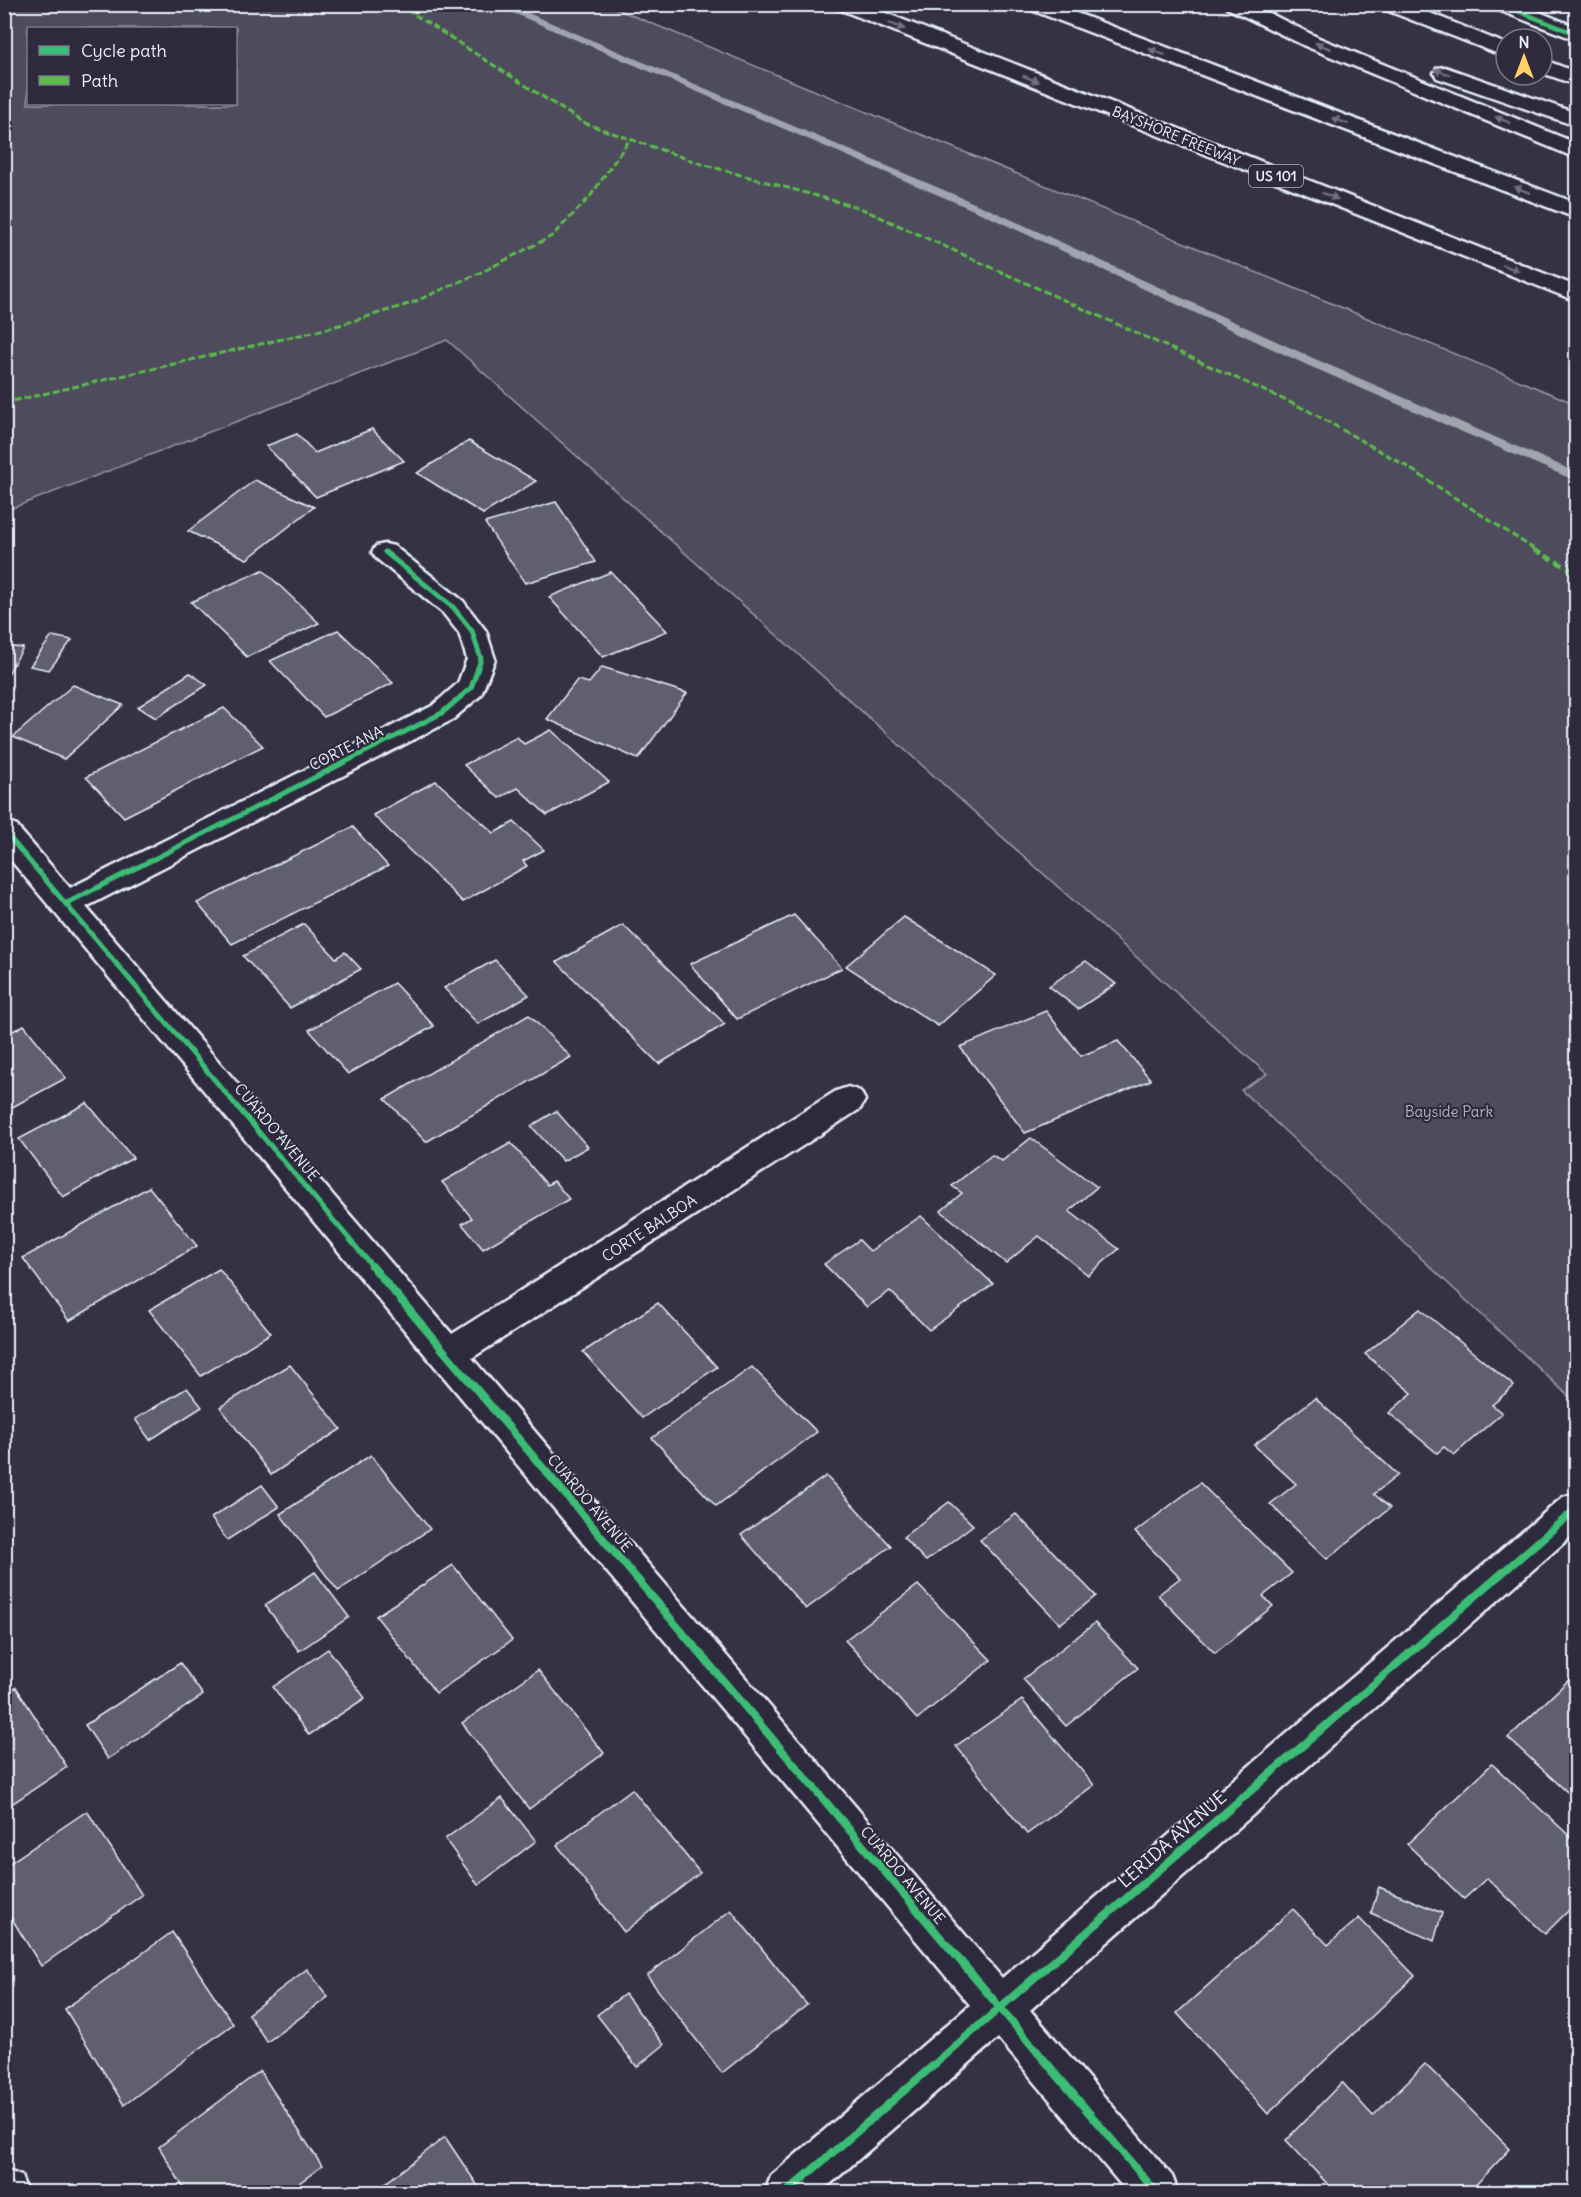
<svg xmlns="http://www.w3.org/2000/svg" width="1581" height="2197" font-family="Delius,sans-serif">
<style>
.green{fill:#4d4b5c;stroke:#9a9eaa;stroke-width:1.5;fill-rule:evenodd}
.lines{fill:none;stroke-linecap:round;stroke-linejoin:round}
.stream{fill:#a0a4af;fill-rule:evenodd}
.building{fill:#605e6e;stroke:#e8f1f8;stroke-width:1.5}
.street-casing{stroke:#e8f1f8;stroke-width:5}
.secondary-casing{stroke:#e8f1f8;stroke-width:5}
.highway-casing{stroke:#e8f1f8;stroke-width:5}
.street{fill:#2f2a3d;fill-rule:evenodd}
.secondary{fill:#2f2a3d;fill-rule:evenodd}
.highway{fill:#2f2a3d;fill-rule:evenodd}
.quiet-far1{stroke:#5cbc4b;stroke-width:3;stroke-dasharray:7 3;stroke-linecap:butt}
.quiet{stroke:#5cbc4b;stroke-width:4.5;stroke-dasharray:8 4.5;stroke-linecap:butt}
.cycleway-far2-casing{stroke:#2f2a3d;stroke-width:8}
.cycleway-far1-casing{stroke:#2f2a3d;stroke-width:9}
.cycleway-casing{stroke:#2f2a3d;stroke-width:11}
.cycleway-far2{stroke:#3abd76;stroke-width:4.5}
.cycleway-far1{stroke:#3abd76;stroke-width:5}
.cycleway{stroke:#3abd76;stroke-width:8}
.oneway{fill:#70707e}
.labels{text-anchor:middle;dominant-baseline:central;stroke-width:4.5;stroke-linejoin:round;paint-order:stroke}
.far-street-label{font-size:14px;fill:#e8f1f8;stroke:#2f2a3d}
.shield{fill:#2f2a3d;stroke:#b0b5c0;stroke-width:1.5}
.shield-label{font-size:14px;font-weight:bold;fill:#e8f1f8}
.street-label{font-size:15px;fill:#e8f1f8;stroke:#2f2a3d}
.park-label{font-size:15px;fill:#b2b7c1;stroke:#2f2a3d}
.near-street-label{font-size:18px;fill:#e8f1f8;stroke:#2f2a3d}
</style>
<rect width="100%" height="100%" fill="#363244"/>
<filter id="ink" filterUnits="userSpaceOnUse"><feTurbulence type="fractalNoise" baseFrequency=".0167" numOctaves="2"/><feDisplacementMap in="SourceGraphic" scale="12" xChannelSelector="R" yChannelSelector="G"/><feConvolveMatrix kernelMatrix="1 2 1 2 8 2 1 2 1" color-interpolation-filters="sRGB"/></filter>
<g filter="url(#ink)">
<path class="green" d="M 5,4 L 607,5 L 1576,404 L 1576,1403 L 1241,1090 L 1267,1074 L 447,340 L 5,511 ZM 28,28 L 236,28 L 236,104 L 28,104 Z"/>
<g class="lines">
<polygon class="stream" points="492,4 507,4 993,211 1315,359 1576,472 1576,481 1307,365 985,215"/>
</g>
<g class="building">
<polygon points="372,429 404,461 316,497 266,446 297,434 315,453"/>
<polygon points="469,441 536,481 483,514 417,473"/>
<polygon points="255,480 314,507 247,559 188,531"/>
<polygon points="556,502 596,562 525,583 485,523"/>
<polygon points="263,570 319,623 247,657 191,602"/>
<polygon points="611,572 667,631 603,657 549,597"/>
<polygon points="338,630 393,683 324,717 270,661"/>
<polygon points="52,636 72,640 49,670 30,666"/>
<polygon points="4,646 23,648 4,681"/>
<polygon points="602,667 687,693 638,759 547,719 577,680 589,683"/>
<polygon points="190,673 207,685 156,718 138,707"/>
<polygon points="73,685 123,705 64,759 13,737"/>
<polygon points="224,708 263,746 124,817 86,777"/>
<polygon points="551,730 609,782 547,815 518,788 499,798 464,765 517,737 524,744"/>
<polygon points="436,781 494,833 514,822 544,850 523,861 527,866 463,902 373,815"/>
<polygon points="353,827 388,866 232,944 197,903"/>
<polygon points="794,915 842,968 737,1019 690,964"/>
<polygon points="904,917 996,975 938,1026 846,966"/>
<polygon points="304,924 336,958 345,952 361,969 290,1008 243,956"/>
<polygon points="623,925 725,1024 659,1064 557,962"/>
<polygon points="495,960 529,995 478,1024 444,988"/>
<polygon points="1086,961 1116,984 1078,1009 1049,986"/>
<polygon points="394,983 434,1026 348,1074 309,1030"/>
<polygon points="1046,1011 1081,1056 1118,1041 1151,1080 1025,1133 960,1047"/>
<polygon points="529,1015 571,1057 426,1142 385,1099"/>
<polygon points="24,1025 66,1078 7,1110 4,1036"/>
<polygon points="87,1103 133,1158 63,1197 19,1139"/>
<polygon points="556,1111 588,1147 563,1161 531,1126"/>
<polygon points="1031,1138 1097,1187 1069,1211 1119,1249 1088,1275 1039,1236 1006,1263 941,1211 962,1193 952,1186 992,1155 1002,1161"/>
<polygon points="511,1143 547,1185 554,1181 569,1199 483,1249 462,1224 472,1218 442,1182"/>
<polygon points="149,1187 197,1246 69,1321 23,1258"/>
<polygon points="921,1216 993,1284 929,1330 890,1291 867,1307 824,1264 859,1240 870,1251"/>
<polygon points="219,1269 271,1333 201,1376 149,1310"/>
<polygon points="658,1303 717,1367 642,1418 583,1352"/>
<polygon points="1420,1309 1514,1386 1492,1405 1502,1413 1454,1455 1444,1447 1437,1453 1389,1413 1412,1393 1365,1354"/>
<polygon points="290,1365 341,1429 271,1475 220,1407"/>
<polygon points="752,1367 817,1432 716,1506 652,1438"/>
<polygon points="187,1388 202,1407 150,1440 135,1419"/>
<polygon points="1315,1398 1398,1475 1374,1494 1390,1508 1327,1559 1270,1504 1296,1484 1254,1445"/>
<polygon points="371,1455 430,1529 338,1591 280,1514"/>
<polygon points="826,1476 891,1546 806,1609 741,1535"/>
<polygon points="1200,1483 1292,1573 1263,1596 1273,1606 1215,1653 1158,1595 1180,1578 1135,1532"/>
<polygon points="262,1485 279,1507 227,1540 211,1518"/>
<polygon points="949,1502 973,1525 926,1561 903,1537"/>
<polygon points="1016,1514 1096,1596 1060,1624 980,1540"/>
<polygon points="453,1565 512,1640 436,1693 376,1616"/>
<polygon points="315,1572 349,1617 299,1651 265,1605"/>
<polygon points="918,1585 991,1660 917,1719 845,1640"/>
<polygon points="1095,1623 1138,1668 1066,1726 1023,1679"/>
<polygon points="328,1649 365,1698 309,1735 273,1687"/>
<polygon points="180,1663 203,1695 108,1759 85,1725"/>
<polygon points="538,1670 604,1753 529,1809 462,1723"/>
<polygon points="1576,1673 1576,1800 1508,1738"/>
<polygon points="16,1687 67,1767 4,1809 4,1694"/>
<polygon points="1022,1700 1094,1785 1027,1834 956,1746"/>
<polygon points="1492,1764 1576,1842 1576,1915 1570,1909 1545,1934 1487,1878 1464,1899 1407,1844"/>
<polygon points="632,1789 700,1873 624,1932 557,1845"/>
<polygon points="502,1798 536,1841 478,1885 445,1839"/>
<polygon points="87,1811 142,1895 41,1966 4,1906 4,1867"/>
<polygon points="1379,1887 1442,1913 1434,1941 1371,1913"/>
<polygon points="1293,1909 1328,1945 1359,1918 1415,1976 1268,2114 1177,2013"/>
<polygon points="731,1910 807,2005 722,2073 647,1976"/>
<polygon points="172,1932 233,2024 124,2105 65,2009"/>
<polygon points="307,1969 328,1997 267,2042 248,2014"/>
<polygon points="625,1994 664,2045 637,2067 597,2015"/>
<polygon points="1425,2064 1510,2149 1469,2192 1335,2192 1286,2140 1342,2082 1373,2116"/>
<polygon points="260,2071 322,2166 287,2192 186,2192 159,2147"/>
<polygon points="445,2137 482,2192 374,2192"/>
</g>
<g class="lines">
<g class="street-casing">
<g id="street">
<polygon points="385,544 394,546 463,601 486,631 495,659 481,695 452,720 86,907 452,1334 836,1091 848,1087 860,1091 865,1100 860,1109 472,1358 1002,1978 1563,1497 1576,1493 1576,1532 1030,2010 1172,2176 1178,2192 1127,2192 998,2038 821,2192 765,2192 771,2176 970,2005 4,852 4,821 15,824 70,888 432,706 458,683 467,659 459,633 443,613 376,558 372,552 376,546"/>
<polygon points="4,2169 21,2176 27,2192 4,2192"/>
</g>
</g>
<g class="secondary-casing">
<polygon id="secondary" points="1490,4 1520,4 1576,27 1576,40 1493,8"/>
</g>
<g class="highway-casing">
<g id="highway">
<polygon points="833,4 863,4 1576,286 1576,301 836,8"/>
<polygon points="1023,4 1053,4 1576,203 1576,218 1026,8"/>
<polygon points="1224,4 1251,4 1319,38 1576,143 1576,158 1305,46 1227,8"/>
<polygon points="1378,4 1408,4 1506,44 1506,57 1381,8"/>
<polygon points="1542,59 1576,72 1576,85 1542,73"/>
<polygon points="1445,67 1576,113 1576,126 1437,78 1434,73 1437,68"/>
</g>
</g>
<use href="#street" class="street"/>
<use href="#secondary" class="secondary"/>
<use href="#highway" class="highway"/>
<g class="quiet-far1">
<polyline points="398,4 584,123 702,164 860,208 1307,410 1403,464 1537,551"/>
<polyline points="4,403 326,329 409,304 482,272 552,236 589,198 630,139"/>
</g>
<polyline class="quiet" points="1534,550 1576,572"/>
<g class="cycleway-far2-casing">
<polyline id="cycleway-far2" points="1500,4 1576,34"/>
</g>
<g class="cycleway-far1-casing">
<g id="cycleway-far1">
<polyline points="4,831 373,1267"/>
<polyline points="67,903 442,713 471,688 481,659 472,631 453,607 385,552"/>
</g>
</g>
<g class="cycleway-casing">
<g id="cycleway">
<polyline points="372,1266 1156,2192"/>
<polyline points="787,2192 1576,1509"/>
</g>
</g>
<use href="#cycleway-far2" class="cycleway-far2"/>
<use href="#cycleway-far1" class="cycleway-far1"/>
<use href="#cycleway" class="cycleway"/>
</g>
<defs><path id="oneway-solid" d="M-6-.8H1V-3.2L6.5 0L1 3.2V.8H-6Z" transform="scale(1.5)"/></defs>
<g class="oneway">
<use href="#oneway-solid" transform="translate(897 26) rotate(22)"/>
<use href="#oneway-solid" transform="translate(1323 46) rotate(-159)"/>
<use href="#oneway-solid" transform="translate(1157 52) rotate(-159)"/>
<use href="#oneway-solid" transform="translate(1442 72) rotate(-160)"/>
<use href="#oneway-solid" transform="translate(1031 79) rotate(22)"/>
<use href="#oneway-solid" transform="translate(1503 120) rotate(-157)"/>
<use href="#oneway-solid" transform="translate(1340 121) rotate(-159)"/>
<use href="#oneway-solid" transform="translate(1522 190) rotate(-159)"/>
<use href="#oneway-solid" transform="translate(1330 196) rotate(22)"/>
<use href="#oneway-solid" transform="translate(1511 268) rotate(22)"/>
</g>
</g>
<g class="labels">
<g class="far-street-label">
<text transform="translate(1176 136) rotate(22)">BAYSHORE FREEWAY</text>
</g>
<rect class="shield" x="1249" y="165" width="54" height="22" rx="4.5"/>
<g class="shield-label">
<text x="1276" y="176">US 101</text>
</g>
<g class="street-label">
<text transform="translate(346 748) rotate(-27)">CORTE ANA</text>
<text transform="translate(277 1132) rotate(50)">CUARDO AVENUE</text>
<text transform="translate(649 1228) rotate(-33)">CORTE BALBOA</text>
<text transform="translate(590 1503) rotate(50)">CUARDO AVENUE</text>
<text transform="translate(903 1875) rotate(50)">CUARDO AVENUE</text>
</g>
<g class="park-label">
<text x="1449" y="1111">Bayside Park</text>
</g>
<g class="near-street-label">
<text transform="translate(1172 1839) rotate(-41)">LERIDA AVENUE</text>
</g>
</g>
<rect width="1581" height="2197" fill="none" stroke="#2f2a3d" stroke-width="24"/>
<rect x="12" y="12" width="1557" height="2173" fill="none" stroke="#e8f1f8" stroke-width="2" filter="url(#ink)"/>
<rect x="27" y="27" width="210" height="78" fill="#2f2a3d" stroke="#797a88" stroke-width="1.5"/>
<rect x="39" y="46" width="30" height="9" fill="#3abd76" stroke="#797a88" stroke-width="1.5"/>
<text x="81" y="57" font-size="18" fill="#e8f1f8">Cycle path</text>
<rect x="39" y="76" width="30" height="9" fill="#5cbc4b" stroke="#797a88" stroke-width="1.5"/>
<text x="81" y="87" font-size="18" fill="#e8f1f8">Path</text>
<g transform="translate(1524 57)"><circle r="28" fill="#2f2a3d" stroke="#797a88" stroke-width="1.5"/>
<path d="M0-4.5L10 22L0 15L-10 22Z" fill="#ffd166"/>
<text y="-9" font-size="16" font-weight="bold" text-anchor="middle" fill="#e8f1f8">N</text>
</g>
</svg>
